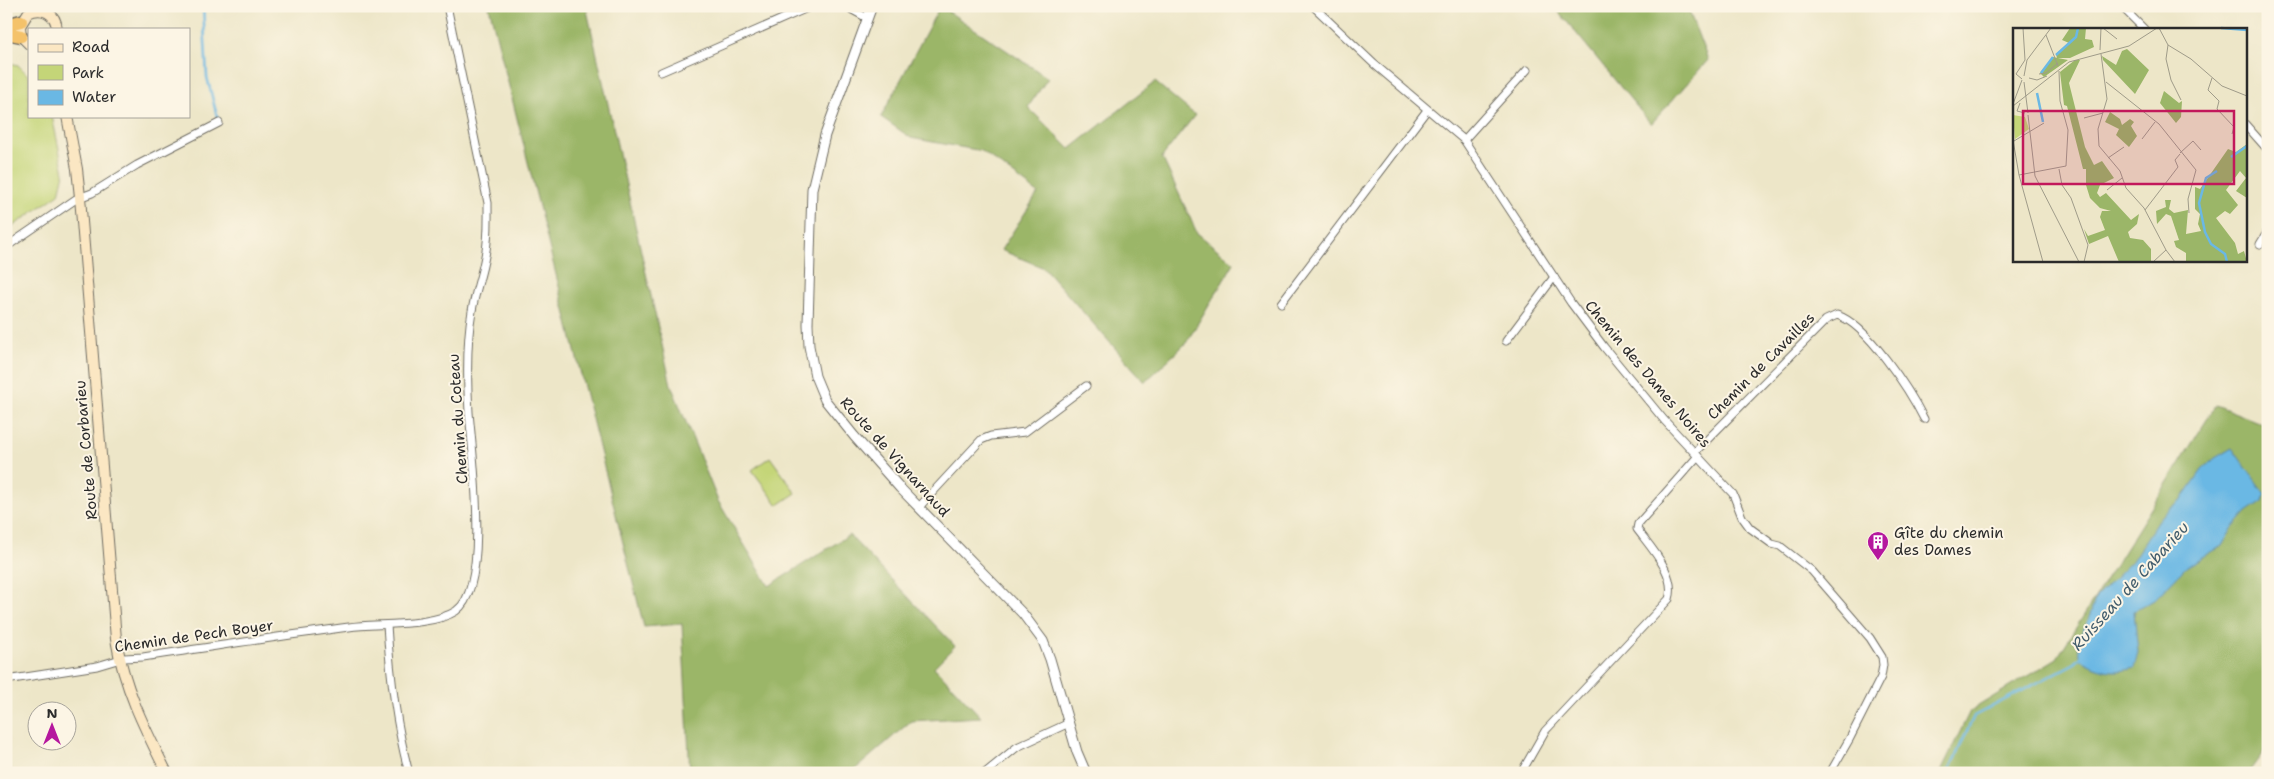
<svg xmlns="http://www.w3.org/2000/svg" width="2274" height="779" font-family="'Shantell Sans',sans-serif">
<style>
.green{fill:#c4d578;stroke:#788052}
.forest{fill:#9bb668;stroke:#63704a}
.water{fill:#6ab8e4;stroke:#4a7288}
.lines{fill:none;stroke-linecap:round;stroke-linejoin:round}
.stream{stroke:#6ab8e4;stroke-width:2.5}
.minor-casing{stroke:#6f6c62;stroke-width:9}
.tertiary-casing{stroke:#6f6c62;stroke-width:11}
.secondary-casing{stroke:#6f6c62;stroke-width:12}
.motorway-casing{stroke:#6f6c62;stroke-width:15}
.minor{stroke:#fff;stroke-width:7}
.tertiary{stroke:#fff;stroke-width:9}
.secondary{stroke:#fbe7c3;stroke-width:10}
.motorway{stroke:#f4c26a;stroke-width:12}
.labels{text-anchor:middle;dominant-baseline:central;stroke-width:4;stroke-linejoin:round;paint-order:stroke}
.street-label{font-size:15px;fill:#2b2b2b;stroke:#fcf5e5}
.poi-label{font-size:15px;fill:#2b2b2b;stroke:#fcf5e5;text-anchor:start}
.water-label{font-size:16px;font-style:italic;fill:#415c6c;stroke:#fcf5e5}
.inset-river{fill:none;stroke:#6ab8e4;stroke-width:2.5}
.inset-road{fill:none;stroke:#9f9b89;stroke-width:1}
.view{fill:#c2185b;fill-opacity:0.15;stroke:#c2185b;stroke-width:2.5}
.inset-edge{fill:none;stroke:#2b2b2b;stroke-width:2.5}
</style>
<rect width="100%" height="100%" fill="#fcf5e5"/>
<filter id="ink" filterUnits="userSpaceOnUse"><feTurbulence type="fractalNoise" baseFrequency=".02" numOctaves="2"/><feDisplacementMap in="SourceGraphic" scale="10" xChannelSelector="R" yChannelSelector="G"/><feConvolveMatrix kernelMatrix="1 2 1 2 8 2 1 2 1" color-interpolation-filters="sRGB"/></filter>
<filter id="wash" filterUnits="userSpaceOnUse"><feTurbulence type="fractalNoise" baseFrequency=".0096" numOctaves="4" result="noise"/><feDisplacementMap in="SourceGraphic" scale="20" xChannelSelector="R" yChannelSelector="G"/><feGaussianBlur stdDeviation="1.12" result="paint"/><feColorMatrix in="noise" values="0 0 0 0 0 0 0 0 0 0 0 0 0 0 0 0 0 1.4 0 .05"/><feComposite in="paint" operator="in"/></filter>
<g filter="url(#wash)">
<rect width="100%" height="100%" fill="#ede6c8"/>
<g class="green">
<polygon points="6,62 18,65 29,76 29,116 52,116 64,173 59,194 6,231"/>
<polygon points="770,457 796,493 778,505 752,470"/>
</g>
<g class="forest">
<polygon points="489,6 586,6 671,385 718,501 769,586 849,535 955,646 934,667 981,717 911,721 851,773 690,773 682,624 644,627"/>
<polygon points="940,6 1048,78 1028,107 1070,149 1155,82 1195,115 1162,157 1197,233 1234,263 1186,343 1145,382 1044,268 1001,250 1038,193 982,151 911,138 881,117"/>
<polygon points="1554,6 1687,6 1708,60 1651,124"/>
<polygon points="2216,405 2268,426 2268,746 2248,773 1940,773 1970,711 2057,658"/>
</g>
<path class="water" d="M 2232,448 L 2265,494 L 2263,501 L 2247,512 L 2232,529 L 2222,546 L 2186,567 L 2154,600 L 2134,611 L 2138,652 L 2134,668 C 2113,674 2100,671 2081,660 L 2077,640 L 2087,623 L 2096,597 L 2132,561 L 2161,516 L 2182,499 L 2202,470 L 2215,458 Z"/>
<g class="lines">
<g class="stream">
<polyline points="203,6 207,77 218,120"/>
<polyline points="1948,773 1974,716 2075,663 2082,656"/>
</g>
</g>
</g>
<g filter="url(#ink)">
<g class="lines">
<g class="minor-casing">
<g id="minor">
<polyline points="845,6 867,18"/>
<polyline points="1313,6 1374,64 1464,140 1571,303 1604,347 1664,420 1733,494 1742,517 1750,528 1772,544 1780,546 1812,571 1870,638 1882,657 1883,665 1881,677 1850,738 1830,773"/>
<polyline points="2121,6 2144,29"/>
<polyline points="661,72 812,6"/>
<polyline points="2245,124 2268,150"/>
<polyline points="1464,140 1527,70"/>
<polyline points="2260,244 2268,231"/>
<polyline points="6,247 76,199 92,193 137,165 219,123"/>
<polyline points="1281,303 1427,110"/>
<polyline points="1506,341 1554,277"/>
<path d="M 1695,452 L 1826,320 L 1837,315 C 1867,324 1910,391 1924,419"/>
<polyline points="919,507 981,440 991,436 1025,432 1086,386"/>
<path d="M 387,625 C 390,675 396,725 409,773"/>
<path d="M 6,680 L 97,666 L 124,658 L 143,657 C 212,647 280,636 349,627 C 378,623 431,627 456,611 C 491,588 472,450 469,412 C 467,379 466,344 472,311 C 475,292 482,274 485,256 C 489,238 488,221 488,203 L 447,6"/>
<polyline points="985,773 1017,747 1069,723"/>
<path d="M 1521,773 L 1545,731 L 1669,599 C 1677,575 1651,548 1637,529 L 1638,524 L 1698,456"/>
</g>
</g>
<g class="tertiary-casing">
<polyline id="tertiary" points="872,6 825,135 812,189 808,324 809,346 815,376 825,400 854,436 900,488 1023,614 1043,641 1050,659 1077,752 1086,773"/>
</g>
<g class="secondary-casing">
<g id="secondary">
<path d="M 29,44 L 21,36 L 20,26 L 28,13 C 42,6 56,13 57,29"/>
<path d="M 67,116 L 77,169 L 80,197 L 116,639 C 124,688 145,729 167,773"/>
</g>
</g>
<g class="motorway-casing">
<g id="motorway">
<polyline points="6,25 21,21"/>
<polyline points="6,33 21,36"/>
</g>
</g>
<use href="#minor" class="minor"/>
<use href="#tertiary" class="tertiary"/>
<use href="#secondary" class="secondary"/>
<use href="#motorway" class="motorway"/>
</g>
</g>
<defs>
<g id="building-pin" transform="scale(1.125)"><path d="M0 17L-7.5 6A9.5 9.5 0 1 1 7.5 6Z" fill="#b5179e" stroke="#fcf5e5"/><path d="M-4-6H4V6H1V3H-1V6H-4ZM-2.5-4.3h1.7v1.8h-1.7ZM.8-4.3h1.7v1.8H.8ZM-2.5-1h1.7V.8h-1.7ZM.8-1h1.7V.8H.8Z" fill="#fff"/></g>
</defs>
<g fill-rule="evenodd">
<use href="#building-pin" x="1878" y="542"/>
</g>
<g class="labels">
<g class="street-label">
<text transform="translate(1761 366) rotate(-45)">Chemin de Cavailles</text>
<text transform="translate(1648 374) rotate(50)">Chemin des Dames Noires</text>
<text transform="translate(458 419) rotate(-94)">Chemin du Coteau</text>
<text transform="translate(86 450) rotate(-95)">Route de Corbarieu</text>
<text transform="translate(895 457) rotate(48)">Route de Vignarnaud</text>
<text transform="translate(194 636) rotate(-8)">Chemin de Pech Boyer</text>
</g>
<g class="poi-label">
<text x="1894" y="533">Gîte du chemin<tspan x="1894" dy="17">des Dames</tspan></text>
</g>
<g class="water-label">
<text transform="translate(2130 586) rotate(-48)">Ruisseau de Cabarieu</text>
</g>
</g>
<g transform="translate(2013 28)">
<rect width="234" height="234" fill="#ede6c8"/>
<path d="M 0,87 L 12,89 L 16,101 L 2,111 Z" fill="#c4d578"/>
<path d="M 57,0 L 73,0 L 72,11 L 79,12 L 81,19 L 57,30 L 44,30 L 43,26 L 56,15 L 49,12 ZM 114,21 L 136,42 L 122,66 L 90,32 L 89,28 L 103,37 L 109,23 ZM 40,29 L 55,32 L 31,49 L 27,45 ZM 62,32 L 67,32 L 56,55 L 72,119 L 81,137 L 89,133 L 101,150 L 87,157 L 84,165 L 87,169 L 93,165 L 118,192 L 126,186 L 124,196 L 115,204 L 117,210 L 130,212 L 138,221 L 138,234 L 106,234 L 95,208 L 76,216 L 71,201 L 75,208 L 92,202 L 87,189 L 89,183 L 98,183 L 87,180 L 77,170 L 73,157 L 73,141 L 70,141 L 54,78 L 51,77 L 47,44 ZM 151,63 L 166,75 L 169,73 L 168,89 L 163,95 L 147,75 ZM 97,84 L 107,91 L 109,97 L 117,91 L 121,94 L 118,98 L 124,108 L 116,119 L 103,107 L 106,101 L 92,94 ZM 234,116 L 234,170 L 223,163 L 233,150 L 227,143 L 213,162 L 225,177 L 217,186 L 212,183 L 203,190 L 222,215 L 225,226 L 231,223 L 234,234 L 173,234 L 173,225 L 163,219 L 161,213 L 166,212 L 158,188 L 153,186 L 144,196 L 143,183 L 153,179 L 152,172 L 158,172 L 156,181 L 161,185 L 175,182 L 173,206 L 188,203 L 185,196 L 187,186 L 182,181 L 182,159 L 187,161 L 215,121 L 223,124 Z" fill="#9bb668"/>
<path class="inset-river" d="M 208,0 L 234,2M 43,27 L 63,9 L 65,0M 28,45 L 40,29M 24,65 L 30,94M 218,129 L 234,118M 204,143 L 193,150 L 186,175 L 192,204 L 198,216 L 212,226 L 214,234"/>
<path class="inset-road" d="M 90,0 L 104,11M 146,0 L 155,17 L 178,31 L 209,58 L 234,68M 33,7 L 45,38M 155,17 L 153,31 L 158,52 L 168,72M 87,22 L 88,0M 88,26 L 94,71 L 85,101 L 86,118 L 107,143 L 113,160 L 131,180 L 153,222 L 162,234M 26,46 L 33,45 L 45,35M 11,48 L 14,32 L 38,0M 16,50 L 24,52 L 34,48M 199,50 L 195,62 L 206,73 L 204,81 L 221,99 L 219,106M 9,51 L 3,46 L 12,32 L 10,0M 11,54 L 15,85M 93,54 L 146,96 L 183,142 L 175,171 L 176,185M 7,75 L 4,83 L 12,85M 0,76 L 9,52M 0,78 L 56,34 L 116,18 L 144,0M 15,87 L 22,148 L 66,234M 71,90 L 90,85M 129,111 L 142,94M 0,112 L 6,147 L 30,234M 1,113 L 31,95M 167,125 L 180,113 L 188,122M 95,130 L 111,119M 46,141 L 49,157 L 58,170 L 75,217 L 71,234M 6,147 L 53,138 L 55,102 L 47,73 L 46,43M 94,162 L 109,150M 132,182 L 165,139 L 162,132 L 167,126M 140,234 L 153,222"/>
<path class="view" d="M 10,83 L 221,83 L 221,156 L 10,156 Z"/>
<rect width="234" height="234" class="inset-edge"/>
</g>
<rect width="2274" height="779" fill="none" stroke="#fcf5e5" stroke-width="25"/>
<rect x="28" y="28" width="162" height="90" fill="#fcf5e5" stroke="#a8a49b"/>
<rect x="38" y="44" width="25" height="8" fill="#fbe7c3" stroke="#a8a49b"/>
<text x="72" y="52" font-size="15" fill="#2b2b2b">Road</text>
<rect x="38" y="65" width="25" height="15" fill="#c4d578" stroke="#a8a49b"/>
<text x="72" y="78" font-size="15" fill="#2b2b2b">Park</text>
<rect x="38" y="90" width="25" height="15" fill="#6ab8e4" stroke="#a8a49b"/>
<text x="72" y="102" font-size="15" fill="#2b2b2b">Water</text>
<g transform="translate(52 726)"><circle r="24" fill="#fcf5e5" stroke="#a8a49b"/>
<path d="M0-4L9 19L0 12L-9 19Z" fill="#b5179e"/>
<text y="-8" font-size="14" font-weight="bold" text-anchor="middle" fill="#2b2b2b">N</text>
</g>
</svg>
